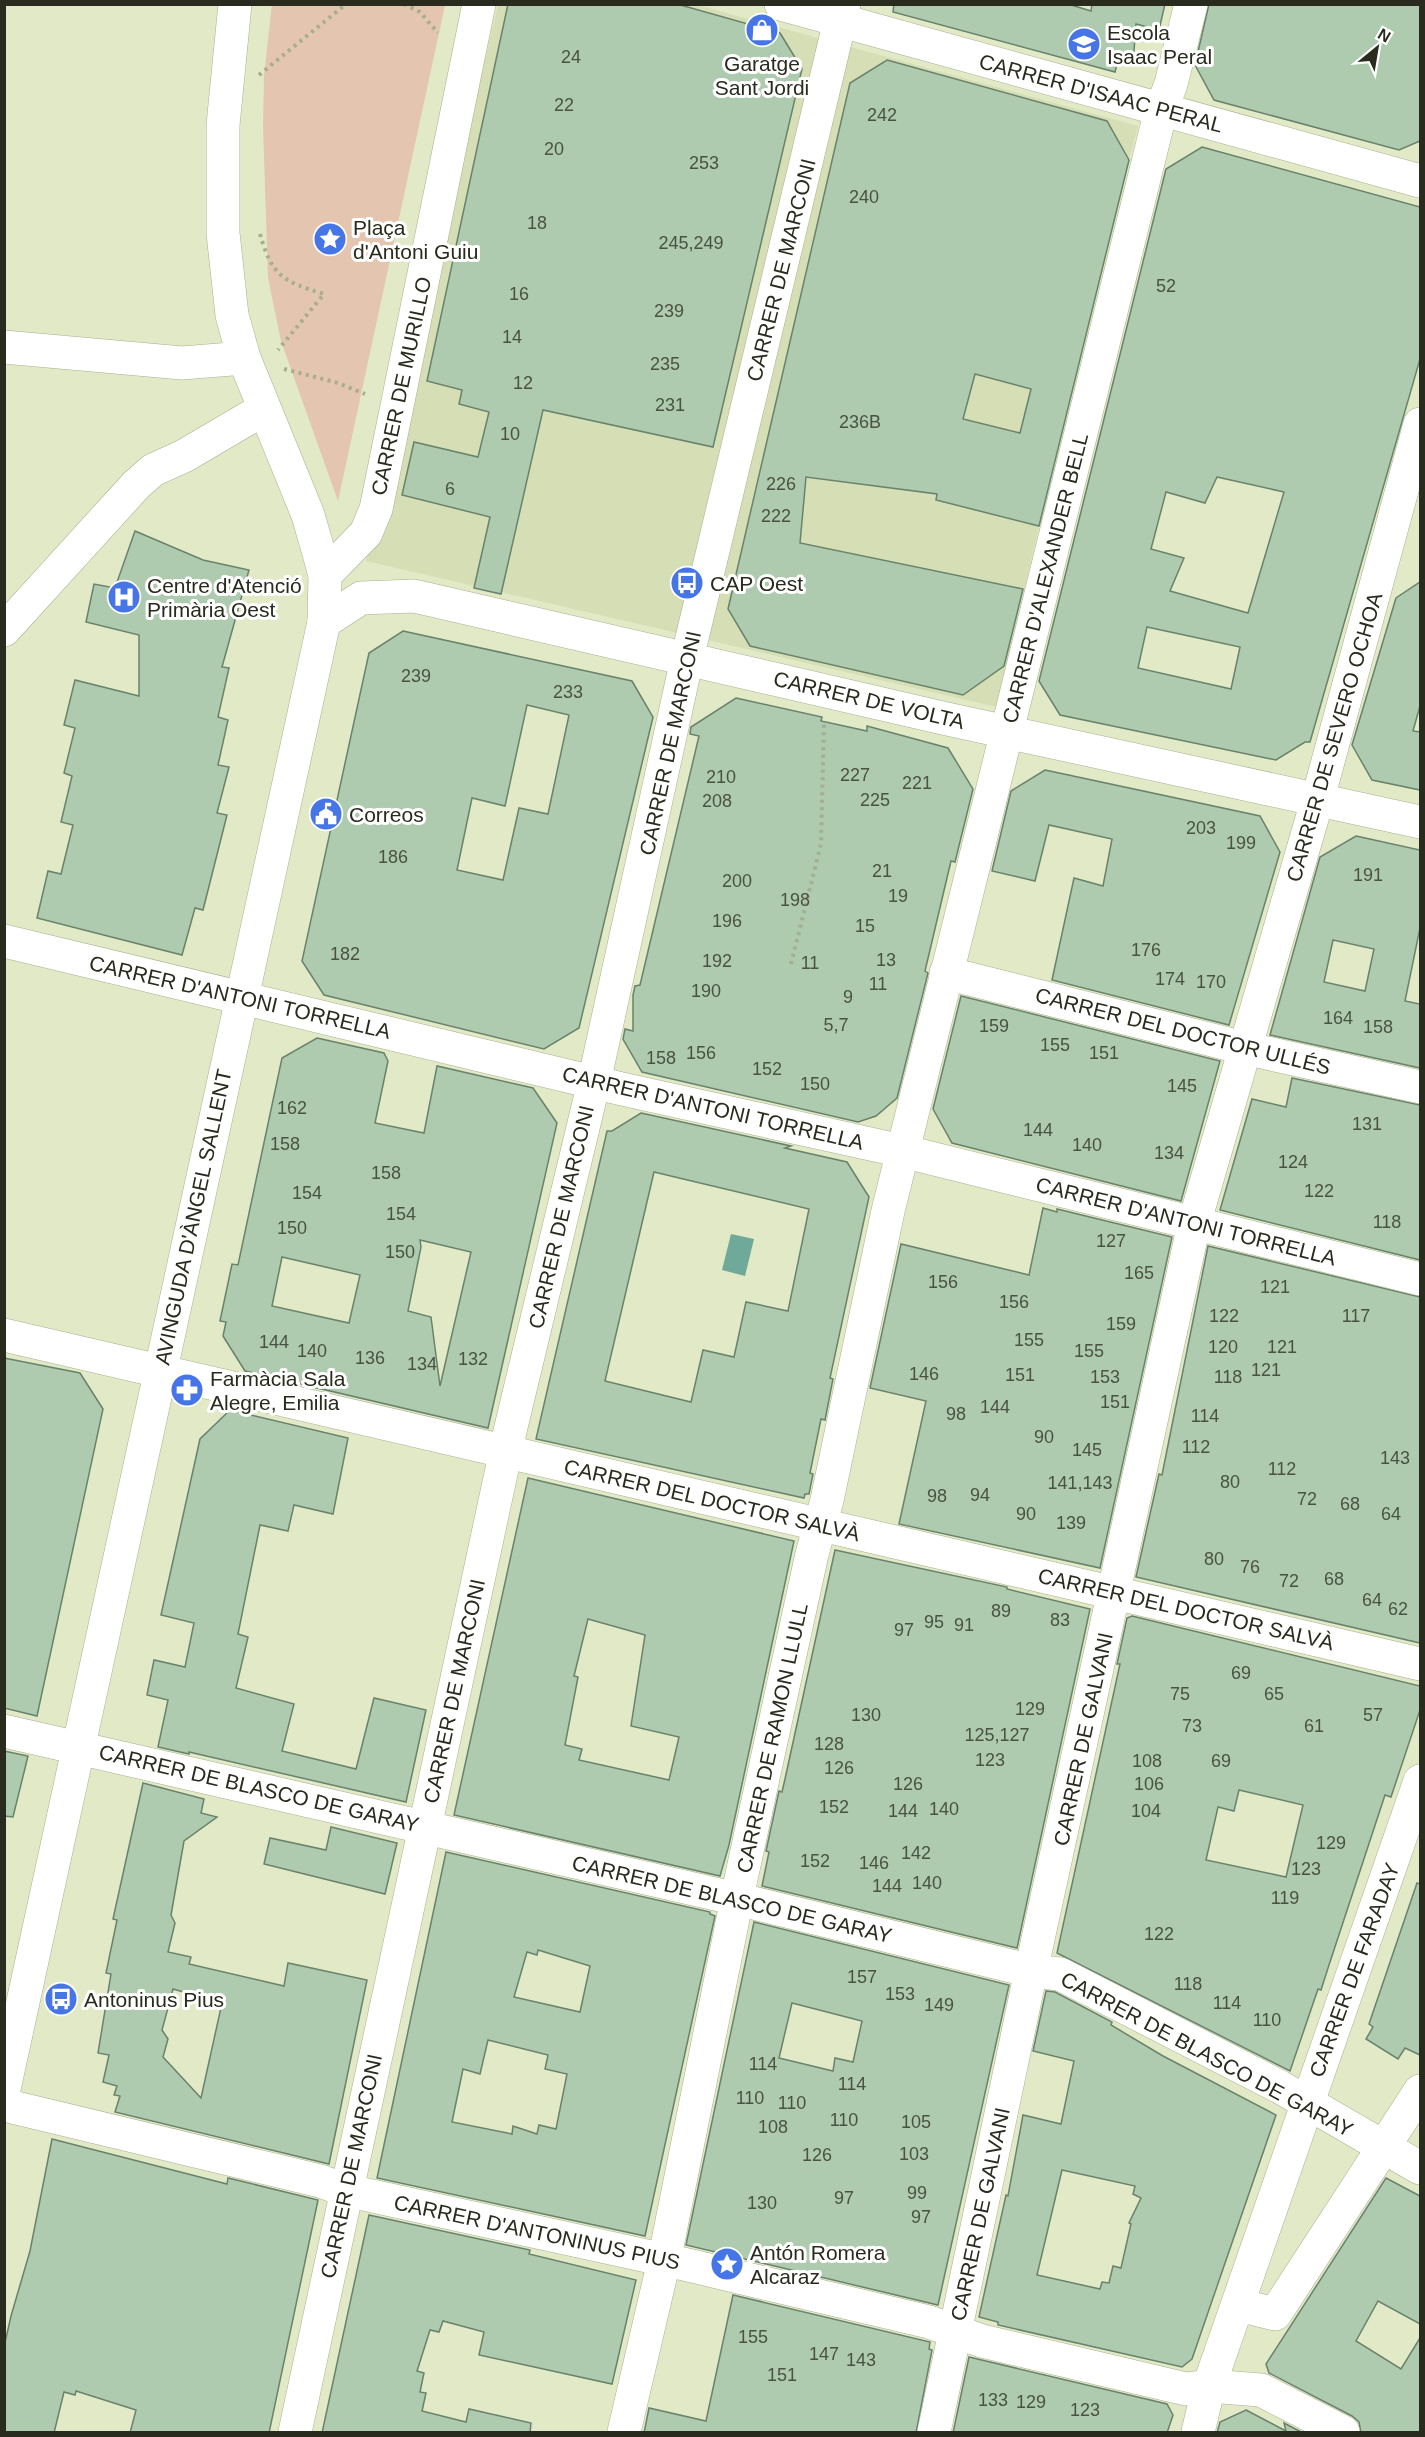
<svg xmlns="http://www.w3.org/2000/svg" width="1425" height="2437" font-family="Arial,sans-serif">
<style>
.built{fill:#d5deb4}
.green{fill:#e4c5af}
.water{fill:#6ea999}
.building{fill:#aecaaf;stroke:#69836b;stroke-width:1.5;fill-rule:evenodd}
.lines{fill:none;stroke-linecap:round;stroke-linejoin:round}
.street-casing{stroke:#a9b08f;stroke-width:34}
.path{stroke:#a6ad90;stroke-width:4;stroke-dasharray:3 4.5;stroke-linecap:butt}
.street{stroke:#fff;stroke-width:33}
.labels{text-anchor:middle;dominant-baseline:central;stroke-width:6;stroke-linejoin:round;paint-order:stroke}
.number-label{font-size:18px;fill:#4a5342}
.poi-label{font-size:21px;fill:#282b1d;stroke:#fff;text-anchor:start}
.street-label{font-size:21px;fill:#282b1d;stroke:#fff}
</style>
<rect width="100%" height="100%" fill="#e1e9c6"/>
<polygon class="built" points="498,5 697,5 1138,126 1091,302 997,707 366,561"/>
<polygon class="green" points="272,4 445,5 338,501 281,341 268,278 263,126 264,76"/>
<polygon class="water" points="731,1234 754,1239 745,1276 722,1270"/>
<g class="building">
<polygon points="508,4 677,4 780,33 802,69 713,447 543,410 501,594 474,588 490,517 402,495 414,442 478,457 489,412 459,404 462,390 427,381"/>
<polygon points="894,4 1068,4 1091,11 1092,4 1165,4 1159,30 1136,24 1133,64 1118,60 1115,72 893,12"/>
<polygon points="1209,4 1420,5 1420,141 1399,150 1214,100 1195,65"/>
<path d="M 887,60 L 1107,121 L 1129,160 L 1039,526 L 936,500 L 937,494 L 806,477 L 800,543 L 1023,589 L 1004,666 L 963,695 L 750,646 L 728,609 L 850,83 ZM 975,374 L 1031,389 L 1020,433 L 963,419 Z"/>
<path d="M 1202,147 L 1420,207 L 1420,359 L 1310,742 L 1305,742 L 1276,760 L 1060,715 L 1039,681 L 1166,169 ZM 1217,477 L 1284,492 L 1248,613 L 1170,591 L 1184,558 L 1151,549 L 1166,492 L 1205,503 ZM 1147,627 L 1240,647 L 1231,689 L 1138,668 Z"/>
<polygon points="135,531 203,560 249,570 222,667 229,668 218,717 228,720 218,765 229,767 217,813 227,815 203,910 195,908 182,955 37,918 48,871 61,874 73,825 61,822 72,776 64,773 75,728 64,725 75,680 139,696 139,635 86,622 94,584 115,588"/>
<polygon points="1420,582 1420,706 1413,731 1420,732 1420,790 1372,780 1352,745 1396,598"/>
<path d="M 403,631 L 632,681 L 653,717 L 579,1028 L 544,1049 L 324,995 L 302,961 L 369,653 ZM 527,705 L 569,715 L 548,814 L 519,808 L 503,880 L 457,870 L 472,798 L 505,806 Z"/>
<polygon points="736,698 822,717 821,721 867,731 867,726 948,748 973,789 955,862 951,861 925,971 928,973 897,1098 876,1116 858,1122 642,1072 623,1039 625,1029 633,1031 633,995 635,986 640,985 699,736 690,734 691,727"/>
<polygon points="1045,770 1260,816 1280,852 1229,1025 1052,980 1074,878 1103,886 1112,839 1049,825 1035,881 992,871 1011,791"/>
<path d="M 1356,836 L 1420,850 L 1420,928 L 1405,1001 L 1420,1004 L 1420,1068 L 1270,1035 L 1320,857 ZM 1333,940 L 1374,949 L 1365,991 L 1324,982 Z"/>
<polygon points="961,996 1220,1061 1181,1201 952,1143 933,1109"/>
<path d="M 317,1038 L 384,1053 L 388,1061 L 375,1123 L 424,1133 L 437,1066 L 533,1088 L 557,1123 L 488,1428 L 245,1371 L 223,1336 L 226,1322 L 220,1321 L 232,1264 L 238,1265 L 282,1058 ZM 420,1240 L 471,1252 L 440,1386 L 431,1317 L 408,1311 L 421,1247 ZM 282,1257 L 360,1275 L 349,1323 L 272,1306 Z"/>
<polygon points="1292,1078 1420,1105 1420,1260 1220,1210 1252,1099 1286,1107"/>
<path d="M 641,1113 L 791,1146 L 785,1148 L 847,1162 L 869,1197 L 830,1378 L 833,1379 L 825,1420 L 821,1419 L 810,1473 L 813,1474 L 809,1494 L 805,1494 L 804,1498 L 536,1439 L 607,1131 L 612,1131 ZM 654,1172 L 809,1209 L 788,1311 L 746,1302 L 734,1357 L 703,1350 L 691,1402 L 605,1381 Z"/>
<polygon points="1043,1208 1057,1212 1057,1209 1172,1237 1100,1568 899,1524 926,1401 870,1388 901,1244 1029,1275"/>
<polygon points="1208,1246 1420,1297 1420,1643 1136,1577 1159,1474 1162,1475"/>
<polygon points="4,1358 80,1373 103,1409 37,1716 4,1708"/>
<polygon points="230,1410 348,1438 333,1514 294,1505 288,1531 260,1525 238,1634 248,1637 236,1688 294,1704 282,1751 356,1769 374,1698 426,1710 406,1802 189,1752 189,1754 158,1747 168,1700 147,1695 154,1660 185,1667 194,1623 161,1615 200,1439"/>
<path d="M 528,1478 L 794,1541 L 729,1845 L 720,1876 L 454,1815 ZM 588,1619 L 645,1635 L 631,1726 L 679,1737 L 669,1780 L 579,1760 L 582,1749 L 565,1745 L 578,1677 L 574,1676 Z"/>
<polygon points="835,1550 1007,1587 1007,1589 1090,1609 1017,1948 762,1886 769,1852 766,1851 779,1791 782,1792 785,1779"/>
<path d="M 1132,1616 L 1420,1686 L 1420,1710 L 1391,1797 L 1385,1795 L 1329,1965 L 1321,1990 L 1318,1989 L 1290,2071 L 1057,1953 L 1120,1664 L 1117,1664 L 1127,1618 ZM 1239,1790 L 1303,1805 L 1286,1877 L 1206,1860 L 1218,1807 L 1234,1811 Z"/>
<polygon points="4,1751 28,1756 13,1817 4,1816"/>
<path d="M 143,1783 L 204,1799 L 201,1813 L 217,1817 L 184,1841 L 171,1915 L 175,1923 L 168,1952 L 191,1957 L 189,1964 L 284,1986 L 288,1963 L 367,1980 L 329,2164 L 115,2112 L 120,2096 L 114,2095 L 117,2086 L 103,2082 L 109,2055 L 98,2053 L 111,1974 L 106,1973 L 117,1920 L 113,1919 ZM 173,1989 L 222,2003 L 201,2098 L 163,2057 L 168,2039 L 162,2030 Z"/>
<polygon points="331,1827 397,1843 385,1894 264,1864 270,1838 326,1850"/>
<path d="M 446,1852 L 710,1912 L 710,1914 L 715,1916 L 645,2236 L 377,2178 ZM 538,1950 L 590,1966 L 580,2012 L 514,1997 L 527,1952 L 537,1955 ZM 488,2040 L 548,2055 L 545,2069 L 567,2074 L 556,2129 L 539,2125 L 537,2134 L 513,2126 L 512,2134 L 452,2122 L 463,2069 L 480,2074 Z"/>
<polygon points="1417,1883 1420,1884 1420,2055 1405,2048 1398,2059 1366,2039 1373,2027 1369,2024"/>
<path d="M 754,1922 L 1009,1985 L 938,2305 L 686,2245 ZM 792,2003 L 862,2021 L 853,2062 L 835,2058 L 833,2071 L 779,2058 Z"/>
<path d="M 1046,1991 L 1055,1992 L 1112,2022 L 1111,2025 L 1163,2056 L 1276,2115 L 1192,2359 L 1182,2367 L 998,2325 L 998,2322 L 979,2317 L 1006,2195 L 1008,2196 L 1023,2115 L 1061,2124 L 1074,2061 L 1033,2051 ZM 1062,2170 L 1135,2186 L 1133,2194 L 1141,2198 L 1129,2223 L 1131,2224 L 1121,2268 L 1113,2266 L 1109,2283 L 1102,2282 L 1100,2289 L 1037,2275 Z"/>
<polygon points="52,2139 227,2184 228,2178 318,2200 269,2433 130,2433 136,2410 76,2391 75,2395 64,2392 54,2433 4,2433 4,2347 11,2316 30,2251"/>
<polygon points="1386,2178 1420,2196 1420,2324 1378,2301 1356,2341 1401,2369 1420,2338 1420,2433 1361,2433 1359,2422 1352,2416 1269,2373 1266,2364"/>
<polygon points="369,2215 530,2250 529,2254 636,2280 612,2384 479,2355 484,2332 443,2321 439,2332 430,2330 417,2371 424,2373 420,2392 426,2393 422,2411 466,2422 469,2409 531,2423 530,2433 322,2433"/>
<polygon points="733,2295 930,2342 929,2349 932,2350 916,2433 644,2433 649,2408 706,2421"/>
<polygon points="969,2357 1167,2404 1173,2415 1167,2433 953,2433"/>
<polygon points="1246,2410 1286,2431 1284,2423 1303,2433 1217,2433 1220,2422"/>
</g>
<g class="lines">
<g class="street-casing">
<g id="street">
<polyline points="781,4 1420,181"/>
<polyline points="4,347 182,363 244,358"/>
<polyline points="325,575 366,533 376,509 479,4"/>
<polyline points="324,622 361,598 414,596 947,719 1420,822"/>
<polyline points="4,630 136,485 153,470 184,456 264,409"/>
<polyline points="4,941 622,1089 902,1151 1420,1279"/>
<polyline points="946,973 1244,1048 1420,1087"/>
<polyline points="4,1335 1420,1664"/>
<polyline points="4,1731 737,1899 1031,1971 1060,1974 1280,2087 1420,2168"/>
<polyline points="4,2089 324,622 325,575 318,550 308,515 244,358 232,315 223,233 223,125 235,4"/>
<polyline points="4,2105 320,2181 345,2190 688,2265 929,2322 982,2341 1186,2389 1209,2386 1261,2390 1343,2432"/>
<polyline points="1238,2305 1275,2314 1420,2091"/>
<polyline points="295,2432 511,1427 594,1082 687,659 844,4"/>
<polyline points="624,2432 664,2261 742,1874 812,1554 827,1500 888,1211 1161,110 1171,84 1191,4"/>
<polyline points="934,2432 1031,1971 1194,1224 1318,798 1420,424"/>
<polyline points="1198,2432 1209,2386 1420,1781"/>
</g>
</g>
<g class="path">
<polyline points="404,4 420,12 438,33"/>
<polyline points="259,75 346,4"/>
<path d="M 260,234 C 272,276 282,281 324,294 L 278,350"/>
<polyline points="284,369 338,383 365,394"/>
<polyline points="791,964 821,844 824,721"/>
</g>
<use href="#street" class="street"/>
</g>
<defs>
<g id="shop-disc" transform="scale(1.725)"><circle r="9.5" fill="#4675e7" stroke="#fff"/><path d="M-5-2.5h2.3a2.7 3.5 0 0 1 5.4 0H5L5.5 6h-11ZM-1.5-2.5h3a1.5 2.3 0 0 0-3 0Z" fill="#fff"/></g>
<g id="school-disc" transform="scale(1.725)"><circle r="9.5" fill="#4675e7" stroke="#fff"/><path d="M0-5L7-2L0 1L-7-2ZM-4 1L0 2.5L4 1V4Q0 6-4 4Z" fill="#fff"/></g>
<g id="sight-disc" transform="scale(1.725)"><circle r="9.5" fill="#4675e7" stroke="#fff"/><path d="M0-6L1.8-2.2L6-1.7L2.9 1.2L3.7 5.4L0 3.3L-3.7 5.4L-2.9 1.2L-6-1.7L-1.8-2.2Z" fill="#fff"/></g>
<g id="bus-disc" transform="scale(1.725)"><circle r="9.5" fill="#4675e7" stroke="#fff"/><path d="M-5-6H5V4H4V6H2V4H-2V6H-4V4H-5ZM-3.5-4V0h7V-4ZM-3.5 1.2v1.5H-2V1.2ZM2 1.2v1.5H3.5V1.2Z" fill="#fff"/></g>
<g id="hospital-disc" transform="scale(1.725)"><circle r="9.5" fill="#4675e7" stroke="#fff"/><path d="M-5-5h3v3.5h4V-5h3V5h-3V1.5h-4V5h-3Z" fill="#fff"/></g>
<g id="civic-disc" transform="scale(1.725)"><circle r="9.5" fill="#4675e7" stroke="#fff"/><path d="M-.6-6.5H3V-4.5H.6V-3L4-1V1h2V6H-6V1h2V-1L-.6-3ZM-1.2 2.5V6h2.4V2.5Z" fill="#fff"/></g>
<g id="pharmacy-disc" transform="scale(1.725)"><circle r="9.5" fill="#4675e7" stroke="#fff"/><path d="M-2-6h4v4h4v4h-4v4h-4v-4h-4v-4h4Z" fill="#fff"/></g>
</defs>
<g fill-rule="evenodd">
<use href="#shop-disc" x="762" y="30"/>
<use href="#school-disc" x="1084" y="44"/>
<use href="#sight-disc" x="330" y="239"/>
<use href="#bus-disc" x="687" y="583"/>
<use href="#hospital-disc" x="124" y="597"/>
<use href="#civic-disc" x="326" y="814"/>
<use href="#pharmacy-disc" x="187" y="1390"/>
<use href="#bus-disc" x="61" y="1999"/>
<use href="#sight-disc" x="727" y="2264"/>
</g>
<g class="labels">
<g class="number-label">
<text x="571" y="57">24</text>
<text x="564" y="105">22</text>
<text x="882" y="115">242</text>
<text x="554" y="149">20</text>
<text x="704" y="163">253</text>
<text x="864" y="197">240</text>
<text x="537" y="223">18</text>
<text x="691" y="243">245,249</text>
<text x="1166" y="286">52</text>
<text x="519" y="294">16</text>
<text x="669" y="311">239</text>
<text x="512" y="337">14</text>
<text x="665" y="364">235</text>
<text x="523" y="383">12</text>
<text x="670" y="405">231</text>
<text x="860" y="422">236B</text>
<text x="510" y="434">10</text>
<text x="781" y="484">226</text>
<text x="450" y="489">6</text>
<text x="776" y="516">222</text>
<text x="416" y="676">239</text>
<text x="568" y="692">233</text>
<text x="855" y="775">227</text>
<text x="721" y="777">210</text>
<text x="917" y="783">221</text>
<text x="875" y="800">225</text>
<text x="717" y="801">208</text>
<text x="1201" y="828">203</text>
<text x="1241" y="843">199</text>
<text x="393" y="857">186</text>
<text x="882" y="871">21</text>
<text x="1368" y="875">191</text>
<text x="737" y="881">200</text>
<text x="898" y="896">19</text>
<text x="795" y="900">198</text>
<text x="727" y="921">196</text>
<text x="865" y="926">15</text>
<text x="1146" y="950">176</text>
<text x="345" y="954">182</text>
<text x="886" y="960">13</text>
<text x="717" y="961">192</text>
<text x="810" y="963">11</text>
<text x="1170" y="979">174</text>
<text x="1211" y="982">170</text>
<text x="878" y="984">11</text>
<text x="706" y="991">190</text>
<text x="848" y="997">9</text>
<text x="1338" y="1018">164</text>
<text x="836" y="1025">5,7</text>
<text x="994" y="1026">159</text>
<text x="1378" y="1027">158</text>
<text x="1055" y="1045">155</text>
<text x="701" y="1053">156</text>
<text x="1104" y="1053">151</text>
<text x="661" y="1058">158</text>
<text x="767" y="1069">152</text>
<text x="815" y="1084">150</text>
<text x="1182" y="1086">145</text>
<text x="292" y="1108">162</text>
<text x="1367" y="1124">131</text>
<text x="1038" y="1130">144</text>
<text x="285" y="1144">158</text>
<text x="1087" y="1145">140</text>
<text x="1169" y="1153">134</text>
<text x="1293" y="1162">124</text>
<text x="386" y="1173">158</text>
<text x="1319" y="1191">122</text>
<text x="307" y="1193">154</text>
<text x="401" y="1214">154</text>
<text x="1387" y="1222">118</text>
<text x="292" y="1228">150</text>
<text x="1111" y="1241">127</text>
<text x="400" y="1252">150</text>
<text x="1139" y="1273">165</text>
<text x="943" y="1282">156</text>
<text x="1275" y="1287">121</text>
<text x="1014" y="1302">156</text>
<text x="1224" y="1316">122</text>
<text x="1356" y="1316">117</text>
<text x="1121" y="1324">159</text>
<text x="1029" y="1340">155</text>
<text x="274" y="1342">144</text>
<text x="1223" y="1347">120</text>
<text x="1282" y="1347">121</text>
<text x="312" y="1351">140</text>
<text x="1089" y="1351">155</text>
<text x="370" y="1358">136</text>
<text x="473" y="1359">132</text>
<text x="422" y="1364">134</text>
<text x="1266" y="1370">121</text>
<text x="924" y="1374">146</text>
<text x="1020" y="1375">151</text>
<text x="1105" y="1377">153</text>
<text x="1228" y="1377">118</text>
<text x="1115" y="1402">151</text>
<text x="995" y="1407">144</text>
<text x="956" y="1414">98</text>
<text x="1205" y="1416">114</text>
<text x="1044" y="1437">90</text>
<text x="1196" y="1447">112</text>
<text x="1087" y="1450">145</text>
<text x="1395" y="1458">143</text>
<text x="1282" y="1469">112</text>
<text x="1230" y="1482">80</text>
<text x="1080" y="1483">141,143</text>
<text x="980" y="1495">94</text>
<text x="937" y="1496">98</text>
<text x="1307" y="1499">72</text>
<text x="1350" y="1504">68</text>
<text x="1026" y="1514">90</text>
<text x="1391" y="1514">64</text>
<text x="1071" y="1523">139</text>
<text x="1214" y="1559">80</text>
<text x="1250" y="1567">76</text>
<text x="1334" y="1579">68</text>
<text x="1289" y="1581">72</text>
<text x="1372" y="1600">64</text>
<text x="1398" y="1609">62</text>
<text x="1001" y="1611">89</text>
<text x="1060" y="1620">83</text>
<text x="934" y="1622">95</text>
<text x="964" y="1625">91</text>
<text x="904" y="1630">97</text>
<text x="1241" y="1673">69</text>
<text x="1180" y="1694">75</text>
<text x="1274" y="1694">65</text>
<text x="1030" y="1709">129</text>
<text x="866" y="1715">130</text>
<text x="1373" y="1715">57</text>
<text x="1192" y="1726">73</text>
<text x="1314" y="1726">61</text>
<text x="997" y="1735">125,127</text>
<text x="829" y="1744">128</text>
<text x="990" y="1760">123</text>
<text x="1147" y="1761">108</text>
<text x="1221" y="1761">69</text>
<text x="839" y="1768">126</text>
<text x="908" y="1784">126</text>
<text x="1149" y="1784">106</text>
<text x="834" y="1807">152</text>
<text x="944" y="1809">140</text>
<text x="903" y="1811">144</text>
<text x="1146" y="1811">104</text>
<text x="1331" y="1843">129</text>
<text x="916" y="1853">142</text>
<text x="815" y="1861">152</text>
<text x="874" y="1863">146</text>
<text x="1306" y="1869">123</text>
<text x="927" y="1883">140</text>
<text x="887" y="1886">144</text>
<text x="1285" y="1898">119</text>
<text x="1159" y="1934">122</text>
<text x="862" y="1977">157</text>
<text x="1188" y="1984">118</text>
<text x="900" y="1994">153</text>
<text x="1227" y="2003">114</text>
<text x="939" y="2005">149</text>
<text x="1267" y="2020">110</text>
<text x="763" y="2064">114</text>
<text x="852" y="2084">114</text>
<text x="750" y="2098">110</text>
<text x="792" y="2103">110</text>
<text x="844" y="2120">110</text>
<text x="916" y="2122">105</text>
<text x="773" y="2127">108</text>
<text x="914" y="2154">103</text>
<text x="817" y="2155">126</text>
<text x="917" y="2193">99</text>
<text x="844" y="2198">97</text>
<text x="762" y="2203">130</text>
<text x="921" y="2217">97</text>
<text x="753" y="2337">155</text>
<text x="824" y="2354">147</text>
<text x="861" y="2360">143</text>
<text x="782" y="2375">151</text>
<text x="993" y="2400">133</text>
<text x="1031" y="2402">129</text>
<text x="1085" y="2410">123</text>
</g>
<g class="poi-label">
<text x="1107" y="32">Escola<tspan x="1107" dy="24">Isaac Peral</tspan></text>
<text x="762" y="63" text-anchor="middle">Garatge<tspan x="762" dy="24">Sant Jordi</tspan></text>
<text x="353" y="227">Plaça<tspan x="353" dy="24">d'Antoni Guiu</tspan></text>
<text x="710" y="583">CAP Oest</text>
<text x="147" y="585">Centre d'Atenció<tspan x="147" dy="24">Primària Oest</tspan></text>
<text x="349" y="814">Correos</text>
<text x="210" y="1378">Farmàcia Sala<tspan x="210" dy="24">Alegre, Emilia</tspan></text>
<text x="84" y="1999">Antoninus Pius</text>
<text x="750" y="2252">Antón Romera<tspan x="750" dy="24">Alcaraz</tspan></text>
</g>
<g class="street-label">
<text transform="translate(1101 93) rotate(15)">CARRER D'ISAAC PERAL</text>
<text transform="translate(781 270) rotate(-76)">CARRER DE MARCONI</text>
<text transform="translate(401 386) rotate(-78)">CARRER DE MURILLO</text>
<text transform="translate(1045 578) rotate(-76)">CARRER D'ALEXANDER BELL</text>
<text transform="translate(869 700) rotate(13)">CARRER DE VOLTA</text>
<text transform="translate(1334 737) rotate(-74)">CARRER DE SEVERO OCHOA</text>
<text transform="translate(670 743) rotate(-78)">CARRER DE MARCONI</text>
<text transform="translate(240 997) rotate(13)">CARRER D'ANTONI TORRELLA</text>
<text transform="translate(1183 1031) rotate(14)">CARRER DEL DOCTOR ULLÉS</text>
<text transform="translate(713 1108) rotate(13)">CARRER D'ANTONI TORRELLA</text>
<text transform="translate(193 1217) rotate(-78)">AVINGUDA D'ÀNGEL SALLENT</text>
<text transform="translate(561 1217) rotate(-77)">CARRER DE MARCONI</text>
<text transform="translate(1186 1221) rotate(14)">CARRER D'ANTONI TORRELLA</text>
<text transform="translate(712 1500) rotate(13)">CARRER DEL DOCTOR SALVÀ</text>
<text transform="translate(1186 1609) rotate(13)">CARRER DEL DOCTOR SALVÀ</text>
<text transform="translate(454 1691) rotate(-78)">CARRER DE MARCONI</text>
<text transform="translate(772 1738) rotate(-78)">CARRER DE RAMON LLULL</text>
<text transform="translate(1083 1739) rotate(-78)">CARRER DE GALVANI</text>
<text transform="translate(259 1788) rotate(13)">CARRER DE BLASCO DE GARAY</text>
<text transform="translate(732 1899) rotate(13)">CARRER DE BLASCO DE GARAY</text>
<text transform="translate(1354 1970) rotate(-70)">CARRER DE FARADAY</text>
<text transform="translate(1207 2054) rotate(28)">CARRER DE BLASCO DE GARAY</text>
<text transform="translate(351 2166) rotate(-78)">CARRER DE MARCONI</text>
<text transform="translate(980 2214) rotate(-78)">CARRER DE GALVANI</text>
<text transform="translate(537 2232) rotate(12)">CARRER D'ANTONINUS PIUS</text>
</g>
</g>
<rect width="1425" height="2437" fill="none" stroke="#282b1d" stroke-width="12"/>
<g transform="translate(1377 48) rotate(30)" stroke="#ffffff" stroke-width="4.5" paint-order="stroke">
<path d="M0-4.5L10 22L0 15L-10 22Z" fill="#282b1d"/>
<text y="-9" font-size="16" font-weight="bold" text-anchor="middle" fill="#282b1d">N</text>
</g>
</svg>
